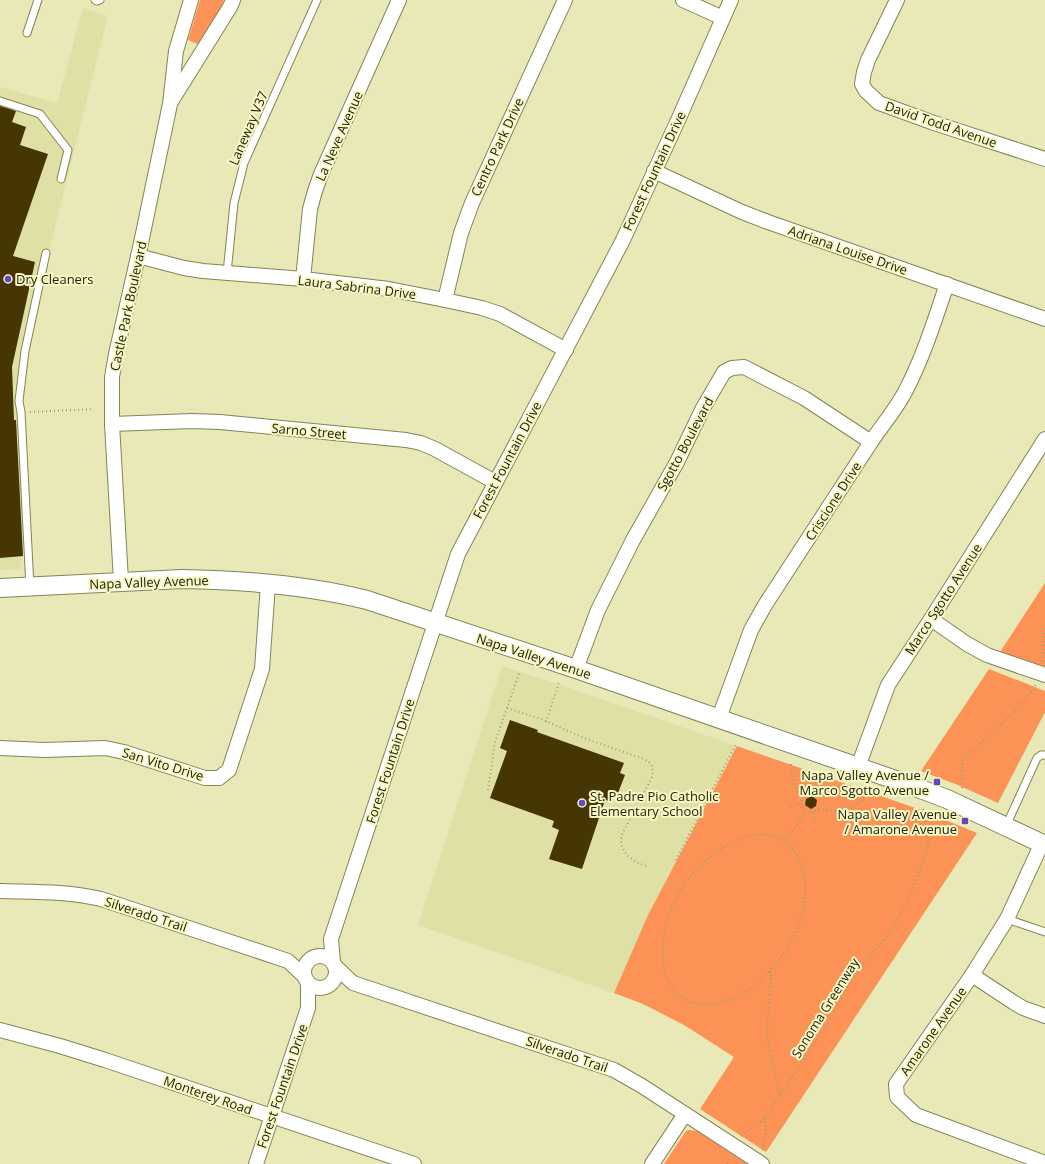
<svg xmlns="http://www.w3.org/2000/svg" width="1045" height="1164" font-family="'Open Sans',sans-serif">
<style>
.built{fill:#dfe0a5}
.green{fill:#fc9256}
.building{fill:#463605}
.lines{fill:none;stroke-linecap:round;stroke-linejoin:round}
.service-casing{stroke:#838455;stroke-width:9}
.minor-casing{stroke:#838455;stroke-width:16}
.tertiary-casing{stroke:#838455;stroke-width:20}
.path{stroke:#9f9f78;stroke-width:2;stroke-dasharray:1 3;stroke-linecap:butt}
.service{stroke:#fff;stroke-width:7}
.minor{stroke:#fff;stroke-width:14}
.tertiary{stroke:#fff;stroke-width:18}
.poi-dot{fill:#6448c0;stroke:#f6f7c3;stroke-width:1.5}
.labels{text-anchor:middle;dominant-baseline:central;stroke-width:4;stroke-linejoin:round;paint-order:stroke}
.street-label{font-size:13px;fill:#22220f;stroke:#f6f7c3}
.poi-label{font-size:13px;fill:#22220f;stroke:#f6f7c3;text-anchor:start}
</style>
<rect width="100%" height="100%" fill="#e8e9b6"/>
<g class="built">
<polygon points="83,8 108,16 24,351 21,412 23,557 22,557 20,569 0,570 0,87 57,103"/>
<polygon points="502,666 552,682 737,746 648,915 614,993 418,925"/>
</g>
<g class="green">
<polygon points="200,0 224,0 213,25 200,45 188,40"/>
<polygon points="1045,583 1045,667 1000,652"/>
<polygon points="989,669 1045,691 1045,712 998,803 958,785 921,771"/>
<polygon points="737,746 921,810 977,833 766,1152 700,1109 734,1057 684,1025 643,1004 614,993 648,915"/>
<polygon points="689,1130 697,1131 700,1133 748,1164 664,1164 686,1131"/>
</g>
<g class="building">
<polygon points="0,106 16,111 12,122 26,127 20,145 48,154 13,256 35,262 12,367 14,420 16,420 23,556 0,558"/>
<polygon points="510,720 538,730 537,732 624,763 620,773 625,775 618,793 613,791 610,801 605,800 582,869 549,859 559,830 552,827 554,821 490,798 507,751 500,748"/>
<polygon points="812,796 817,800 816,806 811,809 805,805 806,799"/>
</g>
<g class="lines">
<g class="service-casing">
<g id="service">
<polyline points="95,0 97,1 100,0"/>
<polyline points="27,33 38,0"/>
<polyline points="0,101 40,114 68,150 61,179"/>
<polyline points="227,273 234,203 244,163 317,0"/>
<polyline points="30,587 21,412 19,401 25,351 46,253"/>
<polyline points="1006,826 1037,758 1041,755 1045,755"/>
<polyline points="1007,919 1045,932"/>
</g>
</g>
<g class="minor-casing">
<g id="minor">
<polyline points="683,0 723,18"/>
<polyline points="897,0 868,60 864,72 862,84 866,91 879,103 934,123 1045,159"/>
<polyline points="172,100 230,7 233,0"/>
<polyline points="654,171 742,212 768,222 1045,319"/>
<polyline points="138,256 184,268 203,271 303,279 389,289 445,300 482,308 500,314 566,350"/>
<polyline points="303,279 310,209 315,191 321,174 399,0"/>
<polyline points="445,300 461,233 472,203 565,0"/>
<polyline points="112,424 192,421 220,422 406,440 421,443 435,449 495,482"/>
<polyline points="121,581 112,424 112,377 116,354 141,243 170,104 176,51 191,0"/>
<polyline points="931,619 967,644 987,655 1045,675"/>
<polyline points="576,669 598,610 633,540 677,462 703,408 724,372 732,368 744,367 804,398 871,442"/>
<path d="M 719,718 L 751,630 L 765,605 L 871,442 C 883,424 898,407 907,388 C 924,355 935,319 947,284"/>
<polyline points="0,748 44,750 105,748 124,752 205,778 219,778 229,770 262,669 268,584"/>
<polyline points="858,767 888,685 931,619 1045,439"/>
<polyline points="1042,843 1007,919 972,975 896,1084 897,1097 916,1115 1045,1163"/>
<path d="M 0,891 C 34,892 68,891 101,899 L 288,961 L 304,976"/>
<circle cx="320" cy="972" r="16"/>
<polyline points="333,962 331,939 458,554 623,240 679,118 731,0"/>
<polyline points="335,966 353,983 614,1070 642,1086 762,1164"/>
<polyline points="972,975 1013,1002 1023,1008 1045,1016"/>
<polyline points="0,1030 60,1046 105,1060 414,1164"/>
<polyline points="256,1164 308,1008 308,984"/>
<polyline points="652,1164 685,1114"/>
</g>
</g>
<g class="tertiary-casing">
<path id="tertiary" d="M 0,588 L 182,579 C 244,580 307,585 367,600 L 576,669 L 910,785 L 947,799 L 1045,845"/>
</g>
<g class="path">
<polyline points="30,412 94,409"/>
<path d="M 1044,662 C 1045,651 1042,641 1045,629"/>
<path d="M 507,708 L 541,719 L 584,738 L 644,759 C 652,763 654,768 652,777 C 645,791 637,805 630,819 C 627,825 622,832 621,839 C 620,853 635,864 648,866"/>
<polyline points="546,722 559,683"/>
<path d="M 791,764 C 792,778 794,785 802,797"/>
<polyline points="962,788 962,761 972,751 1009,717 1021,702 1033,690 1036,684"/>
<polyline points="488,790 495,742 520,671"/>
<path d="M 803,796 L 800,803 C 804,814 813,816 820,807"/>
<polyline points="791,807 800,803"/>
<path d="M 819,809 C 836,813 862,810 869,790"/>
<polyline points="923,809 928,843"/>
<polyline points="813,813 815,822"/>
<path d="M 760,834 C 767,835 774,836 781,839 C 791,844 797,854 801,864 C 822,917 764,1005 706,1004 C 698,1004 690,1003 683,998 C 670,990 664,975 663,960 C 658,903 704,843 760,834 Z"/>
<polyline points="785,841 806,812"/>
<polyline points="676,860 736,744"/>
<polyline points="770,971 771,977 767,1033 768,1044 780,1094"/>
<polyline points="741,1136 760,1122 765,1117 825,1028 852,979 860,968 882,943 898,919 913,888 928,844 934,834 948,820"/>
<polyline points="763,1150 766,1128 765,1117"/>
<polyline points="727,1164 729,1156"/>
</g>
<use href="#service" class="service"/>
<use href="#minor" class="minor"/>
<use href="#tertiary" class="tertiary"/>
</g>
<g class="poi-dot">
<circle cx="8" cy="279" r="4"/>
<rect x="933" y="778" width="8" height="8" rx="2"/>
<circle cx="582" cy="803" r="4"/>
<rect x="961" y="817" width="8" height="8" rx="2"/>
</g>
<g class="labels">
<g class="street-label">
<text transform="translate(941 124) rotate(19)">David Todd Avenue</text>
<text transform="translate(248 128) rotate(-67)">Laneway V37</text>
<text transform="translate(339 136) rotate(-66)">La Neve Avenue</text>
<text transform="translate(497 147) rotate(-65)">Centro Park Drive</text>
<text transform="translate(654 171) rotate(-65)">Forest Fountain Drive</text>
<text transform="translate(848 250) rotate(19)">Adriana Louise Drive</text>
<text transform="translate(357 287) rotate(7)">Laura Sabrina Drive</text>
<text transform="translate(128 306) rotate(-78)">Castle Park Boulevard</text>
<text transform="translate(309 431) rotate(5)">Sarno Street</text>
<text transform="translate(685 444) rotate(-62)">Sgotto Boulevard</text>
<text transform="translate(507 460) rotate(-62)">Forest Fountain Drive</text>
<text transform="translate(833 501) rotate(-57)">Criscione Drive</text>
<text transform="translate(149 582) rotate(-2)">Napa Valley Avenue</text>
<text transform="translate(943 599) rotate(-57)">Marco Sgotto Avenue</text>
<text transform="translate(534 656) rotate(18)">Napa Valley Avenue</text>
<text transform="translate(390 761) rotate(-72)">Forest Fountain Drive</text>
<text transform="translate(163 764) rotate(17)">San Vito Drive</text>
<text transform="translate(146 914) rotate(18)">Silverado Trail</text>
<text transform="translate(825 1008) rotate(-58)">Sonoma Greenway</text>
<text transform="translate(933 1031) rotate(-55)">Amarone Avenue</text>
<text transform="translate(567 1054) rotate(19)">Silverado Trail</text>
<text transform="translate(282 1086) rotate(-71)">Forest Fountain Drive</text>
<text transform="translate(208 1095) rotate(19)">Monterey Road</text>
</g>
<g class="poi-label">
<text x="16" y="279">Dry Cleaners</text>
<text x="929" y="775" text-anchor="end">Napa Valley Avenue /<tspan x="929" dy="15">Marco Sgotto Avenue</tspan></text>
<text x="590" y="796">St. Padre Pio Catholic<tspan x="590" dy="15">Elementary School</tspan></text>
<text x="957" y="814" text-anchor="end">Napa Valley Avenue<tspan x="957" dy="15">/ Amarone Avenue</tspan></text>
</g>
</g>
</svg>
